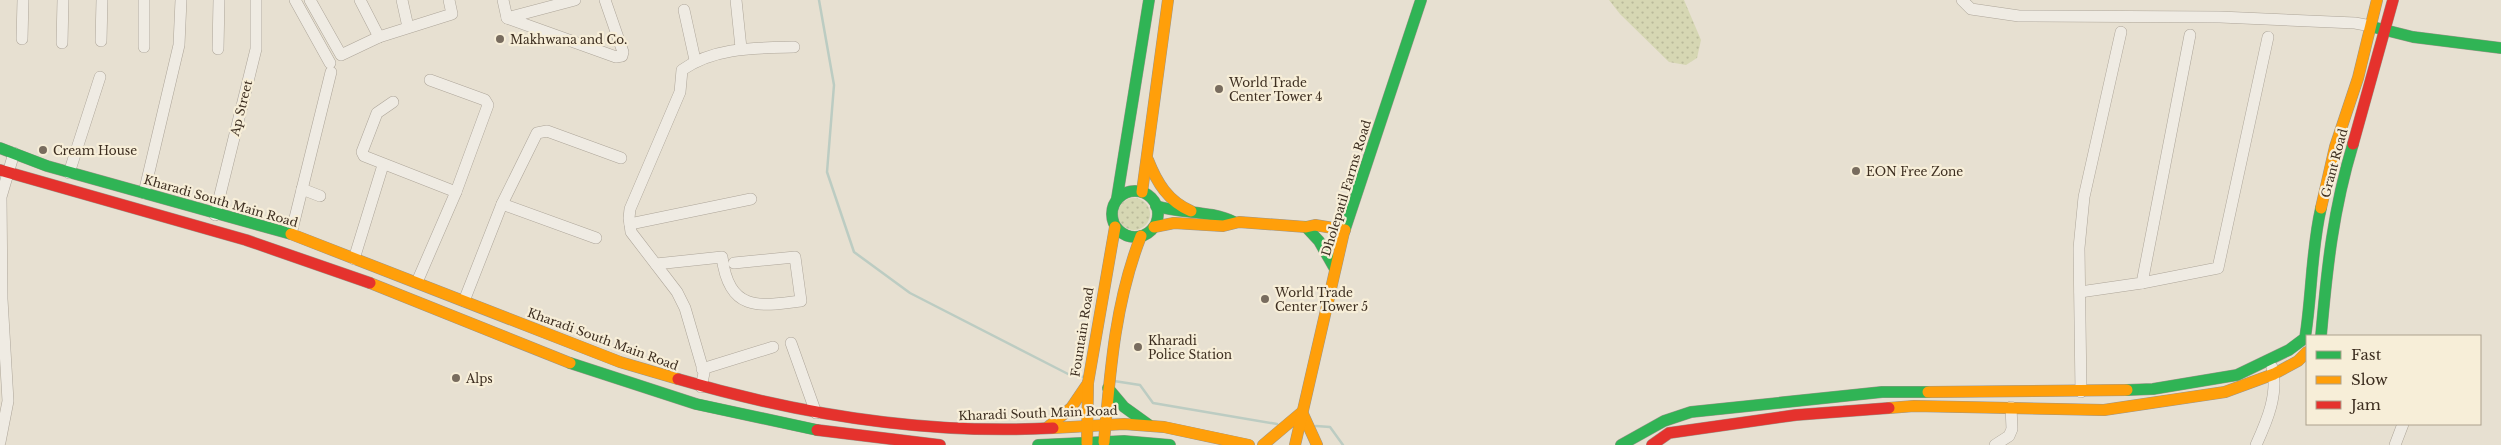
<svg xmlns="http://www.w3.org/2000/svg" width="2501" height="445" font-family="'Libre Baskerville',serif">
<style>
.green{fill:url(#green-dots)}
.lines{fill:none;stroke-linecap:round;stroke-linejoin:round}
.stream{stroke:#bcccc2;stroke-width:2.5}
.street-casing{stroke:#ada599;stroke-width:12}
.fast-casing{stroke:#9c958a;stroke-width:12}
.slow-casing{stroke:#9c958a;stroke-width:12}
.jam-casing{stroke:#9c958a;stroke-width:12}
.street{stroke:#efebe3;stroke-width:11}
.fast{stroke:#30b455;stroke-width:11}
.slow{stroke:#ff9f0a;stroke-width:11}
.jam{stroke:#e5322d;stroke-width:11}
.poi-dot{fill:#786c5e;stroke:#f7eed8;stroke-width:2}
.labels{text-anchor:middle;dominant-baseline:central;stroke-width:4.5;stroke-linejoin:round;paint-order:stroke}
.poi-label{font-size:12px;fill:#3d2e20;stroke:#f7eed8;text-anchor:start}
.street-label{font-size:12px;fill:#3d2e20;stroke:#f7eed8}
</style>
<defs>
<pattern id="green-dots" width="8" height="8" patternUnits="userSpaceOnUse" patternTransform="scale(1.25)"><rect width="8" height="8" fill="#d6d7b3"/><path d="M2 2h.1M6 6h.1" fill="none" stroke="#b9b99a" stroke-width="1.8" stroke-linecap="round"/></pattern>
</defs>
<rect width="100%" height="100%" fill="#e7e0d1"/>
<g class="green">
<polygon points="1609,0 1684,0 1701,40 1697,58 1686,65 1669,62 1620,14"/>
<circle cx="1134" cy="214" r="16"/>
</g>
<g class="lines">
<g class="stream">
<polyline points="819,0 834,85 827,172 854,252 910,293 1070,375 1084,377"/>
<polyline points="1114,381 1140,385 1153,403 1277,424"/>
<polyline points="1316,426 1330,427 1343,445"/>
</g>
<g class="street-casing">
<g id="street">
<polyline points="295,0 330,63"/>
<polyline points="310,0 341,55 379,37"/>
<polyline points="360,0 379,37 452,14 449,0"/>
<polyline points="402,0 408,27"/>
<polyline points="503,0 507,18"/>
<polyline points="575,0 507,18 616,57 622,56 623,52 605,0"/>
<polyline points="736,0 741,48"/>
<polyline points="1962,0 1971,9 2019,16 2220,17 2355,23 2371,26"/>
<polyline points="684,10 695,60"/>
<polyline points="22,39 23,0"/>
<polyline points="101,41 102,0"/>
<polyline points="62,43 63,0"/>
<polyline points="144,47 144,0"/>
<polyline points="218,49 219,0"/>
<polyline points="393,102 377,113 362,152 364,156 456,192"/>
<polyline points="69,173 100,77"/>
<polyline points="302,189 320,196"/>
<polyline points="144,193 179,45 181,0"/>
<polyline points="502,204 596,238"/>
<polyline points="215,215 256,49 256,0"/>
<polyline points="630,224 751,199"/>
<polyline points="291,234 331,72"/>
<polyline points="354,259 383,165"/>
<path d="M 656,264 L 722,257 C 729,311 757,307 801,301 L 795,257 L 734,263"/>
<polyline points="417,282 456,192 488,105 485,100 430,80"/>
<polyline points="2142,283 2218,268 2268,37"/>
<polyline points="2080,292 2142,283 2190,35"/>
<polyline points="464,301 502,204 537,133 547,131 621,158"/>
<polyline points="791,343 816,413"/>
<polyline points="702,369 773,347"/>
<path d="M 701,387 L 704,373 L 685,308 L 677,292 L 631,232 L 629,218 L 630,209 L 680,92 L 682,70 C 714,47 756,48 794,47"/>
<polyline points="2081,392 2079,248 2084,197 2121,32"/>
<polyline points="0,442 8,401 2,299 1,197 14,153"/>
<polyline points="1995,445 2009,436 2012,429 2011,407"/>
<path d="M 2256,445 C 2267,421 2279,393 2272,367"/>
<polyline points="2395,445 2403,424"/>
</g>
</g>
<g class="fast-casing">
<g id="fast">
<polyline points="2377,28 2413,37 2501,48"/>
<polyline points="0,148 47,166 291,234"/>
<circle cx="1135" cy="214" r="23"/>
<polyline points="1117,198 1149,0"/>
<path d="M 1156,206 C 1182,214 1210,210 1234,222"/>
<polyline points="1306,227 1319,241 1335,269"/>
<polyline points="1344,232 1421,0"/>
<path d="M 2321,336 C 2327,268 2333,210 2353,144"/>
<polyline points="570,363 696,404 817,430"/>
<polyline points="1108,388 1124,407 1149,425"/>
<path d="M 2127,390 L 2153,389 L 2237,375 L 2289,350 L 2305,338 C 2312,295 2311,251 2321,208"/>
<polyline points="1038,445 1124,441 1170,445"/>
<polyline points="1621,445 1664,421 1691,412 1882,392 1928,392"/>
</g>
</g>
<g class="slow-casing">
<g id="slow">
<path d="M 1148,160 C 1157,183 1168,201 1191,211"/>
<polyline points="1142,192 1168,0"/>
<polyline points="2321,208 2335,147 2358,78 2377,0"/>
<polyline points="1154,227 1174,223 1223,226 1239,222 1306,227 1315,225 1345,230"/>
<polyline points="291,234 620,362 678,379"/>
<polyline points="370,283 570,363"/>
<polyline points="1928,392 2127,390"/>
<polyline points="1889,408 1914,406 2104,410 2225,392 2274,374 2298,361 2307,352"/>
<polyline points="1048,427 1071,408 1088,383"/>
<polyline points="1053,428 1124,424 1164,427 1249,445"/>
<path d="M 1104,442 C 1110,372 1115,302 1141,236"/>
<polyline points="1087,443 1088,383 1115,227"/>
<polyline points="1263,445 1302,412 1317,445"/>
<polyline points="1295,445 1344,232"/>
</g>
</g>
<g class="jam-casing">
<g id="jam">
<polyline points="2353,144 2393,0"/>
<polyline points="0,170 246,240 370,283"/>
<path d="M 678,379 C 801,415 925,435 1053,428"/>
<polyline points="817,430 940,445"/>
<polyline points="1652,445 1669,433 1796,415 1889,408"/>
</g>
</g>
<use href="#street" class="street"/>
<use href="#fast" class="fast"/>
<use href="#slow" class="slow"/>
<use href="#jam" class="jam"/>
</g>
<g class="poi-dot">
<circle cx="500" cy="39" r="5"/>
<circle cx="1219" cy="89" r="5"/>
<circle cx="43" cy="150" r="5"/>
<circle cx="1856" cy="171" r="5"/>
<circle cx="1265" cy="299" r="5"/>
<circle cx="1138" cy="347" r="5"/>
<circle cx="456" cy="378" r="5"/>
</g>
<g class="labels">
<g class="poi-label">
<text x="510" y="39">Makhwana and Co.</text>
<text x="1229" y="82">World Trade<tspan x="1229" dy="14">Center Tower 4</tspan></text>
<text x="53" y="150">Cream House</text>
<text x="1866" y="171">EON Free Zone</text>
<text x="1275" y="292">World Trade<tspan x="1275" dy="14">Center Tower 5</tspan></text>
<text x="1148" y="340">Kharadi<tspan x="1148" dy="14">Police Station</tspan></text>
<text x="466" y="378">Alps</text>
</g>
<g class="street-label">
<text transform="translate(241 108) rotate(-76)">Ap Street</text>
<text transform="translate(2334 163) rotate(-75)">Grant Road</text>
<text transform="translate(1346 188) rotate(-73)">Dholepatil Farms Road</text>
<text transform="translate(221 201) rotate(16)">Kharadi South Main Road</text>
<text transform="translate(1082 332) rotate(-81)">Fountain Road</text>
<text transform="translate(603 339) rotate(20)">Kharadi South Main Road</text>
<text transform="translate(1038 413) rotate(-2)">Kharadi South Main Road</text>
</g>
</g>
<rect x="2306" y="335" width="175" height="90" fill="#f7eed8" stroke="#ada18e"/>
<rect x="2316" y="351" width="25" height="8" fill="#30b455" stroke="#ada18e"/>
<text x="2351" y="360" font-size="15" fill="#3d2e20">Fast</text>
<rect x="2316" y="376" width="25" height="8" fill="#ff9f0a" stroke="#ada18e"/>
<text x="2351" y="385" font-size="15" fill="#3d2e20">Slow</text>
<rect x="2316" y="401" width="25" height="8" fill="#e5322d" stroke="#ada18e"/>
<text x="2351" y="410" font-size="15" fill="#3d2e20">Jam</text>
</svg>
